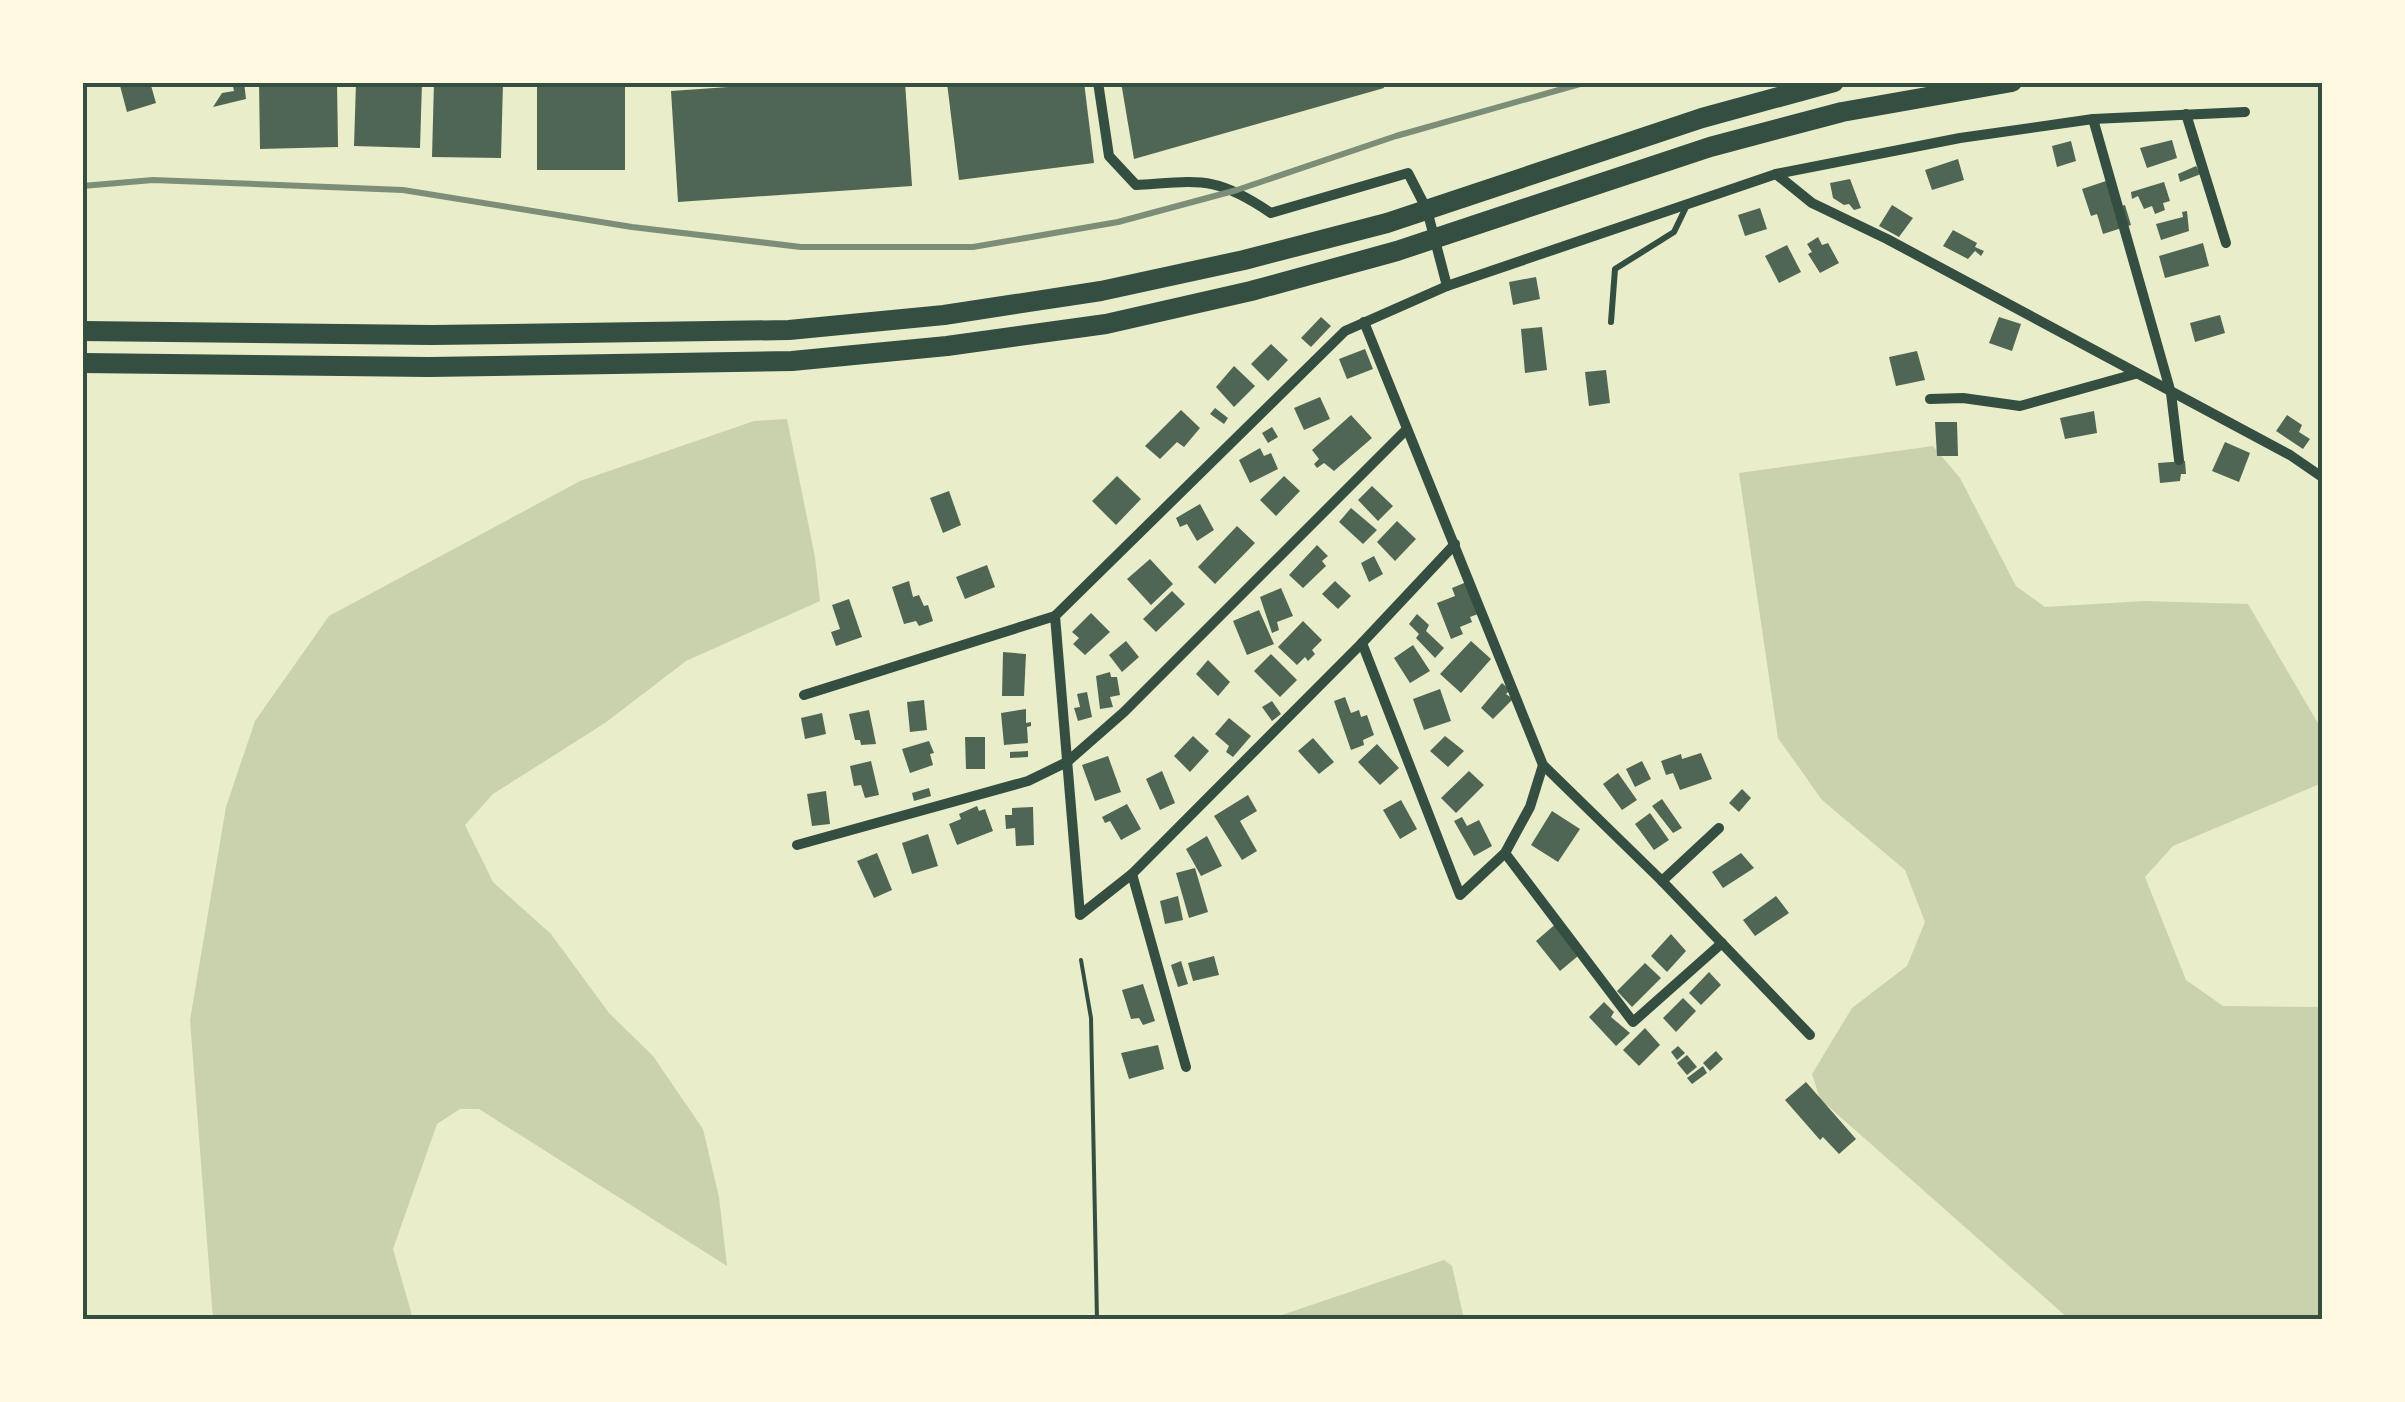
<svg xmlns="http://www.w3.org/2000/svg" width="2405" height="1402" font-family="Inter,sans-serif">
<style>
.green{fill:#cad2ad}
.building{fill:#4f6655}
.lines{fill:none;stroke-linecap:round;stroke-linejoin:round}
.path{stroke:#344e41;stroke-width:4}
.service{stroke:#344e41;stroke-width:6}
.minor{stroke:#344e41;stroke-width:10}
.trunk{stroke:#344e41;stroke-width:20}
.rail{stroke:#7c8e77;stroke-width:6}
.neatline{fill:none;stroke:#344e41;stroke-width:4}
</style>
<rect width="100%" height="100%" fill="#e9edc9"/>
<g class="green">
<polygon points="787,419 815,557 820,601 686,661 605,723 493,794 465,825 493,882 551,934 609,1013 653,1056 703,1129 719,1197 727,1266 479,1109 460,1109 437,1124 393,1249 413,1319 213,1319 190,1020 226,807 255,721 329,616 580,481 754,421"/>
<polygon points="1933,446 1960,478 2016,586 2045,607 2144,601 2248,604 2322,730 2322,783 2173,846 2145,877 2186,980 2223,1006 2322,1007 2322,1319 2069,1319 1820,1099 1812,1074 1852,1008 1907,966 1925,922 1905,870 1822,800 1778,738 1739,473"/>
<polygon points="1444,1260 1452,1266 1464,1319 1270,1319"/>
</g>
<g class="building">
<polygon points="119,82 150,82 156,103 127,112"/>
<polygon points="232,82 244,82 246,99 213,107 222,93 234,91"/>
<polygon points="259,82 337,82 338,147 260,149"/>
<polygon points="356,82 422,82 420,148 354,146"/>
<polygon points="434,82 503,82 501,158 432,157"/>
<rect x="537" y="82" width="88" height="88"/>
<polygon points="802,82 905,82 912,186 678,202 671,91"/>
<polygon points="1084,82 1094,163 959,180 947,83"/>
<polygon points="1121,82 1382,82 1384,88 1134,159"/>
<polygon points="2172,140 2177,158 2147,168 2140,148"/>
<polygon points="2071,141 2076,161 2057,167 2052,146"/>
<polygon points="1958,159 1964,180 1932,190 1925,170"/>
<polygon points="2196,166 2201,174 2180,182 2178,174"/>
<polygon points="1850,179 1861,208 1854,210 1849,204 1844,205 1833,198 1830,183"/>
<polygon points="2106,181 2116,207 2125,205 2131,225 2103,234 2097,214 2091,216 2082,189"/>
<polygon points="2164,182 2170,201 2163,203 2165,210 2155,214 2152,206 2144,209 2138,196 2132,199 2131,192"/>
<polygon points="1892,205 1913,218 1899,237 1879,226"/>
<polygon points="1760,208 1767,229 1745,236 1738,215"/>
<polygon points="2187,211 2189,231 2161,240 2156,224 2183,217 2182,212"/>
<polygon points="1953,230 1977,243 1975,247 1984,251 1981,256 1975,251 1968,259 1943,246"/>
<polygon points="1818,237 1822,245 1828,243 1839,263 1820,273 1808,254 1812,252 1807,244"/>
<polygon points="2203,243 2209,266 2165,278 2159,256"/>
<polygon points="1787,245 1801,272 1779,283 1765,256"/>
<polygon points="1536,277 1540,299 1513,305 1509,282"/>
<polygon points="2220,315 2225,333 2195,342 2190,323"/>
<polygon points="1321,317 1331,326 1311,347 1301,338"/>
<polygon points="1999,317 2021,324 2012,351 1989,343"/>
<polygon points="1542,327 1547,370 1525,373 1521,329"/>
<polygon points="1271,344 1288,360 1268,381 1251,364"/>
<polygon points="1365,349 1373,369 1347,379 1339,359"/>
<polygon points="1917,351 1925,380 1896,386 1889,357"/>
<polygon points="1234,366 1255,386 1234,407 1216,387"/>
<polygon points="1606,370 1610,403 1589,406 1585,372"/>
<polygon points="1320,397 1330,419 1304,430 1294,408"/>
<polygon points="1215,408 1228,418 1224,424 1210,414"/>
<polygon points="1181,410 1200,428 1184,447 1177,442 1160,459 1145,446"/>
<polygon points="2094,411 2097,433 2065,439 2060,418"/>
<polygon points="1351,415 1372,438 1334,471 1324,463 1317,468 1314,464 1319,459 1312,450"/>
<polygon points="2287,415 2302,425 2299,432 2310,439 2303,449 2276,431"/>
<polygon points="1935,422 1957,422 1958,456 1937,456"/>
<polygon points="1272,427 1278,437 1268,443 1262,433"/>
<polygon points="2225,442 2250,453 2239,482 2212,471"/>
<polygon points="1260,448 1264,456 1271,453 1278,469 1250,483 1239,460"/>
<polygon points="2185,461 2186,474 2181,474 2180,481 2160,483 2158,463"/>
<polygon points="1117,476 1141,499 1116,525 1092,501"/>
<polygon points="1284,476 1300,491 1276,516 1260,500"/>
<polygon points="1372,486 1393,506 1378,521 1358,500"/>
<polygon points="949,491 961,525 943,533 930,498"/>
<polygon points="1200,504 1214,530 1197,541 1187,524 1180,527 1176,518"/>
<polygon points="1351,508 1377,530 1363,544 1339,522"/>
<polygon points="1397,521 1416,539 1395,561 1377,542"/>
<polygon points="1237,526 1255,543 1215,584 1198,567"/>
<polygon points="1317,545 1328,556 1322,561 1326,566 1303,588 1289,575"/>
<polygon points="1374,556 1383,574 1369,582 1361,563"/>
<polygon points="1150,559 1173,584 1151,605 1127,579"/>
<polygon points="987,565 995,587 965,599 956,577"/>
<polygon points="909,581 913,597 919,595 924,606 928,605 933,621 919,626 916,621 904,624 892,587"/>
<polygon points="1335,581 1351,596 1338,609 1322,594"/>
<polygon points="1469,581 1478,614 1470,617 1472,622 1460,627 1463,634 1451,639 1437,603 1455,596 1452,588"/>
<polygon points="1281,588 1293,616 1277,622 1279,630 1272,633 1260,597"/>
<polygon points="1172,591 1185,604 1156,632 1143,619"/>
<polygon points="849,599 862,637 836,646 831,632 840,629 832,605"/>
<polygon points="1259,610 1274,644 1247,655 1233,621"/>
<polygon points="1091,613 1110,632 1085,655 1073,644 1079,638 1072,632"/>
<polygon points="1417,614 1429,625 1426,631 1444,648 1435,658 1416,638 1419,634 1409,624"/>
<polygon points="1303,621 1322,640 1312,650 1315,654 1308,661 1305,657 1297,665 1278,647"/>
<polygon points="1126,641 1139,657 1122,672 1109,655"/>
<polygon points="1471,641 1491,659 1461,693 1440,674"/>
<polygon points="1413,645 1430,671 1410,683 1394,658"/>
<polygon points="1003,652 1026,654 1024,696 1002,696"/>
<polygon points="1271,654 1297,680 1280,697 1254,671"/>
<polygon points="1208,660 1230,682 1218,696 1196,674"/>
<polygon points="1110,672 1111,677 1117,677 1120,695 1110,697 1113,707 1100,709 1096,676"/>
<polygon points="1502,683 1510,690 1506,694 1513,699 1493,719 1481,708"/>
<polygon points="1440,689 1451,721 1424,730 1413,699"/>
<polygon points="1087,692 1092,717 1078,721 1074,708 1080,707 1077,694"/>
<polygon points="1345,697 1351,713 1359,710 1361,717 1367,715 1374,735 1363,740 1364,745 1351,750 1334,701"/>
<polygon points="924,700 927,730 910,732 907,702"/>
<polygon points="1272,701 1281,714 1272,721 1262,707"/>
<polygon points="1026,709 1026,723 1031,722 1031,726 1027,727 1028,743 1004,745 1001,713"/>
<polygon points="869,710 876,744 861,745 860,740 855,740 849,714"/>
<polygon points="822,713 826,734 805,739 801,718"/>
<polygon points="1229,718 1251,736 1233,757 1226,752 1229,746 1215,734"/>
<polygon points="1193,736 1209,751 1190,772 1174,756"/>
<polygon points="1445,736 1464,751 1448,767 1430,751"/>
<polygon points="965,737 985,737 985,769 966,769"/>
<polygon points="1313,738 1334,762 1319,774 1298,751"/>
<polygon points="929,741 934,753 930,754 933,765 910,773 902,749"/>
<polygon points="1377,744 1399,768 1380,785 1358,762"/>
<polygon points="1028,751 1028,757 1010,758 1010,752"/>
<polygon points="1701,753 1712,779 1680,790 1673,773 1666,775 1661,761 1681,754 1682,759"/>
<polygon points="1108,756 1121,792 1095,801 1082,765"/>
<polygon points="871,761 879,795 865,798 861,785 854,786 850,766"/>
<polygon points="1642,761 1651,779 1635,787 1626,769"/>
<polygon points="1162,771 1175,803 1160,810 1146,779"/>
<polygon points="1469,771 1484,785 1456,813 1441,798"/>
<polygon points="1618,773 1637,800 1622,810 1603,784"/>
<polygon points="929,788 931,796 914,801 912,793"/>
<polygon points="1742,789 1751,798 1739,812 1729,803"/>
<polygon points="826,791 830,824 812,826 807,794"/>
<polygon points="1248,795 1257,811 1240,821 1257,851 1242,860 1214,816"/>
<polygon points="1662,799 1682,828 1673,833 1652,806"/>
<polygon points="1401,800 1417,829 1400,839 1383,810"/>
<polygon points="1127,804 1141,829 1121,840 1110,821 1105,823 1102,817"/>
<polygon points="977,806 979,811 985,809 993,831 957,845 949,824 961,819 959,814"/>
<polygon points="1033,807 1034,845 1016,846 1015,828 1006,829 1005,815 1012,815 1012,808"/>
<polygon points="1552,811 1580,829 1558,862 1531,845"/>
<polygon points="1650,813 1669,840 1654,850 1635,824"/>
<polygon points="1462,817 1467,826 1479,820 1492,846 1474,856 1454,821"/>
<polygon points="928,834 938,866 912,874 902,843"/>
<polygon points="1207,836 1222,866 1201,876 1186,849"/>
<polygon points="877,853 892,890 874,898 857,861"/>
<polygon points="1741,853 1754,868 1723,888 1712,872"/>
<polygon points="1195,868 1208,912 1189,918 1176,873"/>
<polygon points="1178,896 1183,920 1165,924 1160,901"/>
<polygon points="1776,896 1789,913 1755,936 1743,920"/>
<polygon points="1559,921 1584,951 1560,971 1536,941"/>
<polygon points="1671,934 1686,951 1667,972 1651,956"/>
<polygon points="1214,956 1219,975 1193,981 1188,963"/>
<polygon points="1181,961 1188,984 1178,987 1171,965"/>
<polygon points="1645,963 1661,978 1632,1007 1617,991"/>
<polygon points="1709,972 1721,985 1701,1005 1689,993"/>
<polygon points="1143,984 1155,1021 1143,1025 1139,1018 1131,1019 1122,990"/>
<polygon points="1683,998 1696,1011 1676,1032 1663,1018"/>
<polygon points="1604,1002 1614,1012 1611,1017 1630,1033 1616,1046 1589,1017"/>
<polygon points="1645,1028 1660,1045 1639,1066 1623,1050"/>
<polygon points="1158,1045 1164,1069 1129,1079 1121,1053"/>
<polygon points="1678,1046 1685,1053 1677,1060 1671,1052"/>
<polygon points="1716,1051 1723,1059 1710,1071 1703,1063"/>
<polygon points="1687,1055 1697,1067 1687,1075 1677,1063"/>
<polygon points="1703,1066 1707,1073 1692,1084 1687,1078"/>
<polygon points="1806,1082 1856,1139 1839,1154 1823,1137 1820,1140 1785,1100"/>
</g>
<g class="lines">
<polyline class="path" points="1081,960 1091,1018 1097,1320"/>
<polyline class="service" points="1611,322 1615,269 1674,232 1688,203"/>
<g class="minor">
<path d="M 1098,82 L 1109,156 L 1136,185 C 1201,181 1215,175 1271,213 L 1408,173 L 1427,210 L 1447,286"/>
<polyline points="2186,114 2226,243"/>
<polyline points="2093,119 2171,393 2179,460"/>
<polyline points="1776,174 1812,203 1887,239 2290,455 2322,477"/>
<polyline points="1364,322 1543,765 1662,881 1810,1035"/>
<polyline points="1930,399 1963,398 2020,406 2135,374"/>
<polyline points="1455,544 1362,643 1132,874 1080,915 1055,616 1345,331 1447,286 1776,174 1960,138 2093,119 2245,112"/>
<polyline points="1362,643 1460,895 1505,853 1530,807 1543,765"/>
<polyline points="804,695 1055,616"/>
<polyline points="797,845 1028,781 1067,762 1124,712 1406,430"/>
<polyline points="1505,853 1633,1022 1722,943"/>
<polyline points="1132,874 1186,1067"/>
<polyline points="1662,881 1719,828"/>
</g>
<g class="trunk">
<polyline points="82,331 432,335 789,330 944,315 1101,291 1244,260 1387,223 1702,118 1834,82"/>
<polyline points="82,363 429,367 792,361 947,346 1106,324 1251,291 1397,251 1710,147 1842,112 2012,82"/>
</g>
<polyline class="rail" points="82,186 153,180 403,190 632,227 801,247 973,247 1118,222 1237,190 1396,136 1587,82"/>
</g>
<rect width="2405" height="1402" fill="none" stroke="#fefae0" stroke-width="170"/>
<rect x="85" y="85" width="2235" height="1232" class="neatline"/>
</svg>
